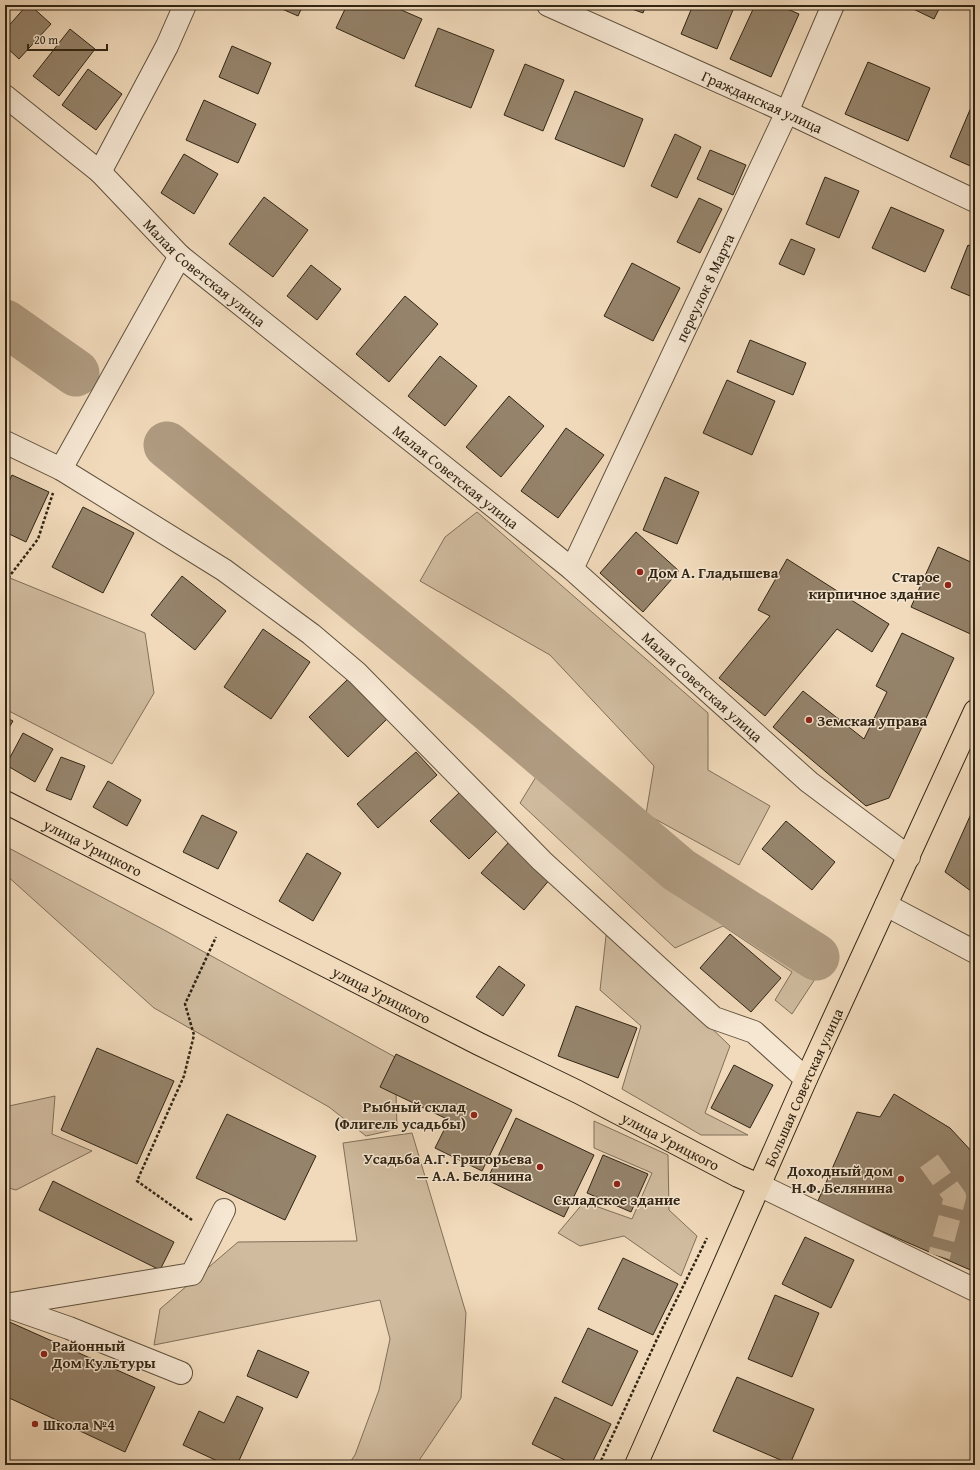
<svg xmlns="http://www.w3.org/2000/svg" width="980" height="1470" font-family="'Gentium Book Plus',serif">
<style>
.green{fill:#d0bb9f;stroke:#80705a}
.lines{fill:none;stroke-linecap:round;stroke-linejoin:round}
.river{stroke:#b09c82;stroke-width:47}
.building{fill:#95836b;stroke:#312514}
.minor-tunnel{stroke:#cbb69a;stroke-width:22;stroke-dasharray:22 11;stroke-linecap:butt}
.minor-casing{stroke:#61523e;stroke-width:24}
.major-casing{stroke:#312514;stroke-width:24}
.path{stroke:#312514;stroke-width:2.5;stroke-dasharray:3 2;stroke-linecap:butt}
.minor{stroke:#f6e7d3;stroke-width:22}
.major{stroke:#f1dabb;stroke-width:22}
.poi-dot{fill:#8f2418;stroke:#f6e7d3;stroke-width:1.5}
.labels{text-anchor:middle;dominant-baseline:central;stroke-width:3;stroke-linejoin:round;paint-order:stroke}
.street-label{font-size:15px;fill:#312514;stroke:#f6e7d3}
.poi-label{font-size:15px;font-weight:bold;fill:#312514;stroke:#f6e7d3;text-anchor:start}
</style>
<rect width="100%" height="100%" fill="#f1dabb"/>
<filter id="stains"><feTurbulence type="fractalNoise" baseFrequency=".005" numOctaves="4"/><feColorMatrix values="0 0 0 0 .2 0 0 0 0 .09 0 0 0 0 .02 0 0 0 .5 -.17"/></filter>
<radialGradient id="worn" r=".72"><stop offset=".6" stop-color="#630" stop-opacity="0"/><stop offset="1" stop-color="#630" stop-opacity=".3"/></radialGradient>
<g class="green">
<polygon points="477,512 708,713 708,770 770,806 739,865 646,814 654,766 550,655 420,581 445,537"/>
<polygon points="5,576 145,633 154,693 112,764 5,709"/>
<polygon points="542,767 699,895 799,954 819,973 792,1014 775,1000 792,972 723,926 675,948 520,803"/>
<polygon points="5,846 166,931 395,1057 397,1129 366,1136 329,1107 154,1008 5,874"/>
<polygon points="607,927 730,1046 705,1113 748,1135 701,1135 622,1089 641,1026 600,990"/>
<polygon points="55,1096 52,1134 92,1151 16,1190 5,1187 5,1119 9,1106"/>
<polygon points="594,1121 668,1155 669,1210 697,1236 681,1276 624,1236 580,1246 558,1233 584,1202 632,1219 652,1173 594,1148"/>
<polygon points="412,1133 466,1313 461,1398 416,1465 348,1465 355,1455 379,1390 390,1339 380,1300 154,1345 160,1309 238,1242 357,1241 343,1143"/>
</g>
<g class="lines">
<g class="river">
<polyline points="5,323 76,373"/>
<polyline points="167,445 489,708 679,870 816,957"/>
</g>
</g>
<g class="building">
<polygon points="27,5 30,5 51,24 19,59 5,46 5,30"/>
<polygon points="273,5 303,5 298,16"/>
<polygon points="347,5 390,5 422,19 404,59 336,28"/>
<polygon points="621,5 646,5 643,13"/>
<polygon points="693,5 735,5 717,49 681,34"/>
<polygon points="755,5 778,5 799,14 771,77 730,59"/>
<polygon points="905,5 941,5 934,19"/>
<polygon points="438,28 494,50 471,108 415,86"/>
<polygon points="70,29 95,49 59,96 33,76"/>
<polygon points="232,46 271,63 258,94 219,77"/>
<polygon points="868,62 930,88 908,141 845,114"/>
<polygon points="525,64 564,80 543,131 504,115"/>
<polygon points="88,69 122,94 96,130 62,105"/>
<polygon points="575,91 643,119 624,167 555,139"/>
<polygon points="204,100 256,124 238,163 186,140"/>
<polygon points="972,105 975,107 975,168 950,157"/>
<polygon points="675,134 701,147 677,198 651,186"/>
<polygon points="710,150 746,165 733,195 697,179"/>
<polygon points="184,154 218,174 194,214 161,193"/>
<polygon points="825,177 859,191 839,238 806,224"/>
<polygon points="264,197 308,230 273,277 229,244"/>
<polygon points="699,198 722,209 700,253 677,242"/>
<polygon points="891,207 944,230 925,272 872,248"/>
<polygon points="791,239 815,249 804,275 779,264"/>
<polygon points="968,245 975,248 975,298 951,288"/>
<polygon points="632,263 680,288 653,341 604,316"/>
<polygon points="311,265 341,289 317,320 287,296"/>
<polygon points="405,296 438,324 389,382 356,354"/>
<polygon points="750,340 806,363 793,395 737,372"/>
<polygon points="440,356 477,386 445,426 408,396"/>
<polygon points="727,380 775,401 752,455 703,433"/>
<polygon points="509,396 544,426 501,477 466,447"/>
<polygon points="566,428 604,455 558,518 521,491"/>
<polygon points="12,475 49,492 26,542 5,532 5,489"/>
<polygon points="665,477 699,492 677,544 643,530"/>
<polygon points="83,507 134,533 103,593 52,567"/>
<polygon points="636,532 679,571 643,612 600,573"/>
<polygon points="938,547 975,564 975,636 911,607"/>
<polygon points="787,559 889,624 872,652 837,629 765,716 719,678 770,616 758,610"/>
<polygon points="182,576 226,611 195,650 151,615"/>
<polygon points="263,629 310,662 271,719 224,687"/>
<polygon points="902,633 954,658 889,798 866,806 773,727 803,691 864,739 887,692 876,686"/>
<polygon points="348,679 387,719 348,757 309,717"/>
<polygon points="5,717 13,721 5,734"/>
<polygon points="23,733 53,749 35,782 6,765"/>
<polygon points="416,752 437,775 378,828 357,804"/>
<polygon points="61,757 85,766 71,800 46,790"/>
<polygon points="108,781 141,800 127,826 93,807"/>
<polygon points="461,791 499,829 469,859 430,821"/>
<polygon points="975,805 975,894 945,872"/>
<polygon points="202,815 237,832 218,869 183,852"/>
<polygon points="786,821 835,862 812,890 762,849"/>
<polygon points="509,842 551,878 524,910 481,873"/>
<polygon points="307,853 341,873 313,921 279,901"/>
<polygon points="730,934 781,978 751,1012 700,968"/>
<polygon points="499,966 525,985 503,1016 476,997"/>
<polygon points="576,1006 637,1028 618,1078 558,1056"/>
<polygon points="97,1048 174,1081 137,1164 61,1130"/>
<polygon points="396,1054 512,1110 482,1171 435,1148 449,1120 380,1087"/>
<polygon points="734,1065 773,1085 750,1128 711,1108"/>
<polygon points="894,1094 950,1128 975,1155 975,1272 817,1203 857,1112 880,1117"/>
<polygon points="227,1114 316,1156 285,1220 196,1178"/>
<polygon points="516,1118 594,1155 564,1217 487,1180"/>
<polygon points="603,1155 648,1174 631,1212 587,1193"/>
<polygon points="53,1181 174,1242 160,1270 39,1210"/>
<polygon points="805,1237 854,1260 831,1308 782,1284"/>
<polygon points="623,1258 678,1284 653,1335 598,1309"/>
<polygon points="775,1295 819,1313 792,1377 748,1359"/>
<polygon points="5,1320 155,1387 125,1452 5,1396"/>
<polygon points="588,1328 638,1351 612,1406 562,1382"/>
<polygon points="258,1350 309,1372 297,1398 247,1376"/>
<polygon points="737,1377 814,1409 790,1464 713,1431"/>
<polygon points="237,1396 263,1408 237,1465 226,1465 183,1445 199,1411 224,1423"/>
<polygon points="555,1397 611,1424 591,1465 575,1465 532,1444"/>
</g>
<g class="lines">
<polyline class="minor-tunnel" points="929,1161 955,1197 939,1256"/>
<g class="minor-casing">
<g id="minor">
<path id="s1" d="M 548,5 L 787,112 L 975,201"/>
<path id="s2" d="M 5,96 L 100,172 L 180,256 L 572,569 L 809,782 L 909,857"/>
<polyline points="100,172 167,46 185,5"/>
<polyline points="5,442 61,469 224,570 311,634 357,673 542,861 714,1018 754,1032 806,1079"/>
<polyline points="61,469 180,256"/>
<path id="s3" d="M 572,569 L 787,112 L 833,5"/>
<polyline points="886,905 975,952"/>
<polyline points="759,1185 975,1290"/>
<polyline points="5,1305 192,1274 224,1210"/>
<polyline points="6,1306 69,1328 181,1373"/>
</g>
</g>
<g class="major-casing">
<g id="major">
<path id="s4" d="M 5,802 L 479,1044 L 578,1092 L 738,1176 L 759,1185"/>
<path id="s5" d="M 636,1465 L 806,1079 L 975,711"/>
</g>
</g>
<g class="path">
<polyline points="5,582 38,539 53,493"/>
<polyline points="192,1220 137,1181 184,1076 194,1035 185,1004 216,937"/>
<polyline points="599,1465 657,1339 707,1238"/>
</g>
<use href="#minor" class="minor"/>
<use href="#major" class="major"/>
</g>
<g class="poi-dot">
<circle cx="640" cy="572" r="4"/>
<circle cx="948" cy="585" r="4"/>
<circle cx="809" cy="720" r="4"/>
<circle cx="474" cy="1115" r="4"/>
<circle cx="540" cy="1167" r="4"/>
<circle cx="901" cy="1179" r="4"/>
<circle cx="617" cy="1184" r="4"/>
<circle cx="44" cy="1354" r="4"/>
<circle cx="35" cy="1424" r="4"/>
</g>
<g class="labels">
<g class="street-label">
<text stroke="none"><textPath href="#s1" startOffset="235">Гражданская улица</textPath></text>
<text stroke="none"><textPath href="#s2" startOffset="267">Малая Советская улица</textPath></text>
<text stroke="none"><textPath href="#s3" startOffset="311">переулок 8 Марта</textPath></text>
<text stroke="none"><textPath href="#s2" startOffset="591">Малая Советская улица</textPath></text>
<text stroke="none"><textPath href="#s2" startOffset="915">Малая Советская улица</textPath></text>
<text stroke="none"><textPath href="#s4" startOffset="99">улица Урицкого</textPath></text>
<text stroke="none"><textPath href="#s4" startOffset="423">улица Урицкого</textPath></text>
<text stroke="none"><textPath href="#s5" startOffset="413">Большая Советская улица</textPath></text>
<text stroke="none"><textPath href="#s4" startOffset="747">улица Урицкого</textPath></text>
</g>
<g class="poi-label">
<text x="648" y="572">Дом А. Гладышева</text>
<text x="940" y="576" text-anchor="end">Старое<tspan x="940" dy="17">кирпичное здание</tspan></text>
<text x="817" y="720">Земская управа</text>
<text x="466" y="1106" text-anchor="end">Рыбный склад<tspan x="466" dy="17">(Флигель усадьбы)</tspan></text>
<text x="532" y="1158" text-anchor="end">Усадьба А.Г. Григорьева<tspan x="532" dy="17">— А.А. Белянина</tspan></text>
<text x="893" y="1170" text-anchor="end">Доходный дом<tspan x="893" dy="17">Н.Ф. Белянина</tspan></text>
<text x="617" y="1199" text-anchor="middle">Складское здание</text>
<text x="52" y="1345">Районный<tspan x="52" dy="17">Дом Культуры</tspan></text>
<text x="43" y="1424">Школа №4</text>
</g>
</g>
<rect width="980" height="1470" fill="none" stroke="#f1dabb" stroke-width="20"/>
<rect x="6" y="6" width="968" height="1458" fill="none" stroke="#312514" stroke-width="2"/>
<rect x="10" y="10" width="960" height="1450" fill="none" stroke="#312514"/>
<path d="M28 44v6h79v-6" fill="none" stroke="#312514" stroke-width="2"/>
<text x="34" y="44" font-size="12" fill="#312514" stroke="#f6e7d3" stroke-width="3" paint-order="stroke">20 m</text>
<rect width="100%" height="100%" filter="url(#stains)"/>
<rect width="100%" height="100%" fill="url(#worn)"/>
</svg>
